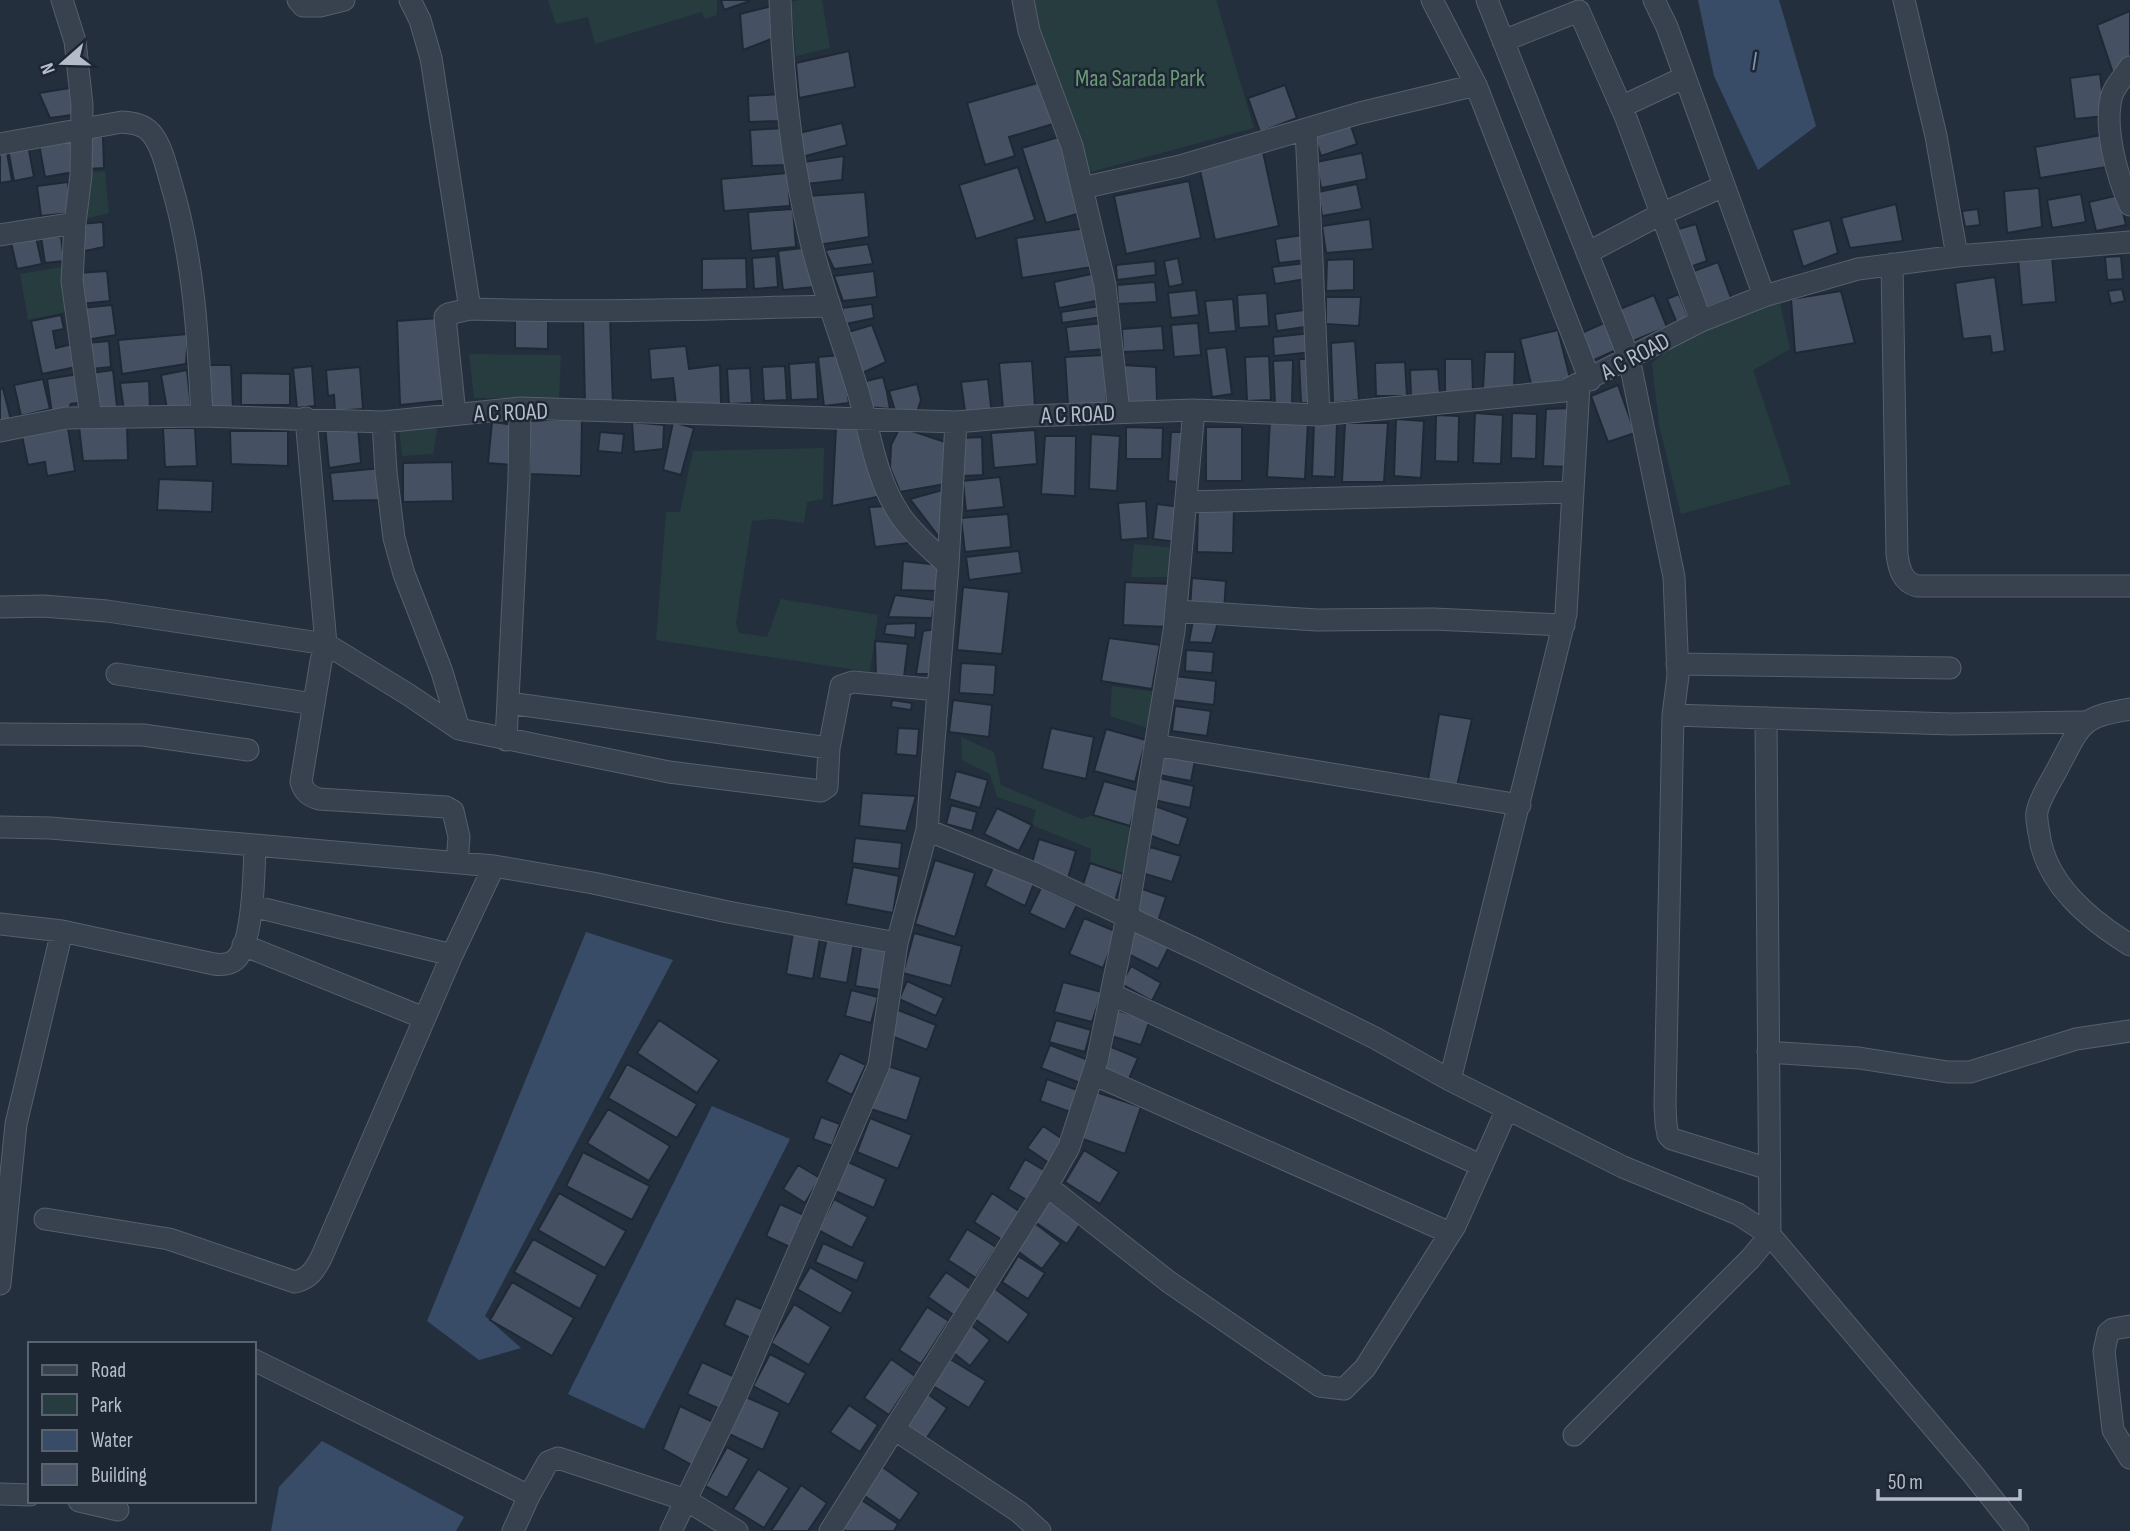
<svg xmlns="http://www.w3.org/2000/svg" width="2130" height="1531" font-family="'Sofia Sans Condensed',sans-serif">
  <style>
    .green { fill: #263c3f }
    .water { fill: #394c67 }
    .building { fill: #455162; stroke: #1f2835; stroke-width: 2 }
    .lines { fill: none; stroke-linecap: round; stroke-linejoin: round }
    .street-casing { stroke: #565f6c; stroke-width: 23 }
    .street { stroke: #38414e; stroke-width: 21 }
    .labels { text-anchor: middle; stroke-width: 5; stroke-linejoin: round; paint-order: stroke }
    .park-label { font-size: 24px; fill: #6b9a76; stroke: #1d2633 }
    .street-label { font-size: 24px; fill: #b4bcc9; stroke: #1d2633 }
    .water-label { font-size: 26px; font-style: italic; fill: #7c92b1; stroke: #1d2633 }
  </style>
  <rect width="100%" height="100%" fill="#242f3e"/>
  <path class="green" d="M548,0H717V15L705,19L702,12L595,44L588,17L556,24Z
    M799,0H822L830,48L796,56L791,2Z
    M1029,0H1216L1254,128L1087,173Z
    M105,171L109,213L81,220L86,173Z
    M66,266L70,311L28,320L20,274Z
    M1779,299L1790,349L1753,370L1791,484L1681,514L1659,425L1652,363L1699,324Z
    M469,354L561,355L559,399L474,398Z
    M438,424L433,454L402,456L399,427Z
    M824,448L823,499L807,502L804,523L774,519L752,521L736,623L739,633L767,637L781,599L878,615L870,672L656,640L666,512H680L693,451Z
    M1134,544L1175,548L1173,577H1131Z
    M1112,686L1157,692L1147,728L1110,716Z
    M961,737L994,752L1001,785L1082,819L1093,815L1130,826L1123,874L1090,863L1091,849L1032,825L1036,810L997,797L990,774L962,760Z"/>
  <path class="water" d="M1698,0H1779L1816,126L1758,170L1714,76Z
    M586,932L673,960L485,1316L521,1348L479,1360L427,1321Z
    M712,1106L790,1139L644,1429L568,1394Z
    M322,1441L464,1517L456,1531H271L279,1487Z"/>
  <path class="building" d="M721,0H750V1L724,10Z
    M772,6L774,38L743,50L740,14Z
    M2130,11V56L2114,76L2097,25Z
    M849,51L855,87L799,98L796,63Z
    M2100,74L2105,116L2075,119L2070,78Z
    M1041,82L1053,124L1009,137L1015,156L985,165L967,103Z
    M1285,85L1297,118L1260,132L1248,98Z
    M76,87L72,115L50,118L39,93Z
    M781,94L782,121L749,122L748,96Z
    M1349,120L1357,144L1321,156L1313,132Z
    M842,123L847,145L802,157L799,133Z
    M785,128L787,165L752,166L750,130Z
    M74,132V172L45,177L38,139Z
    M2107,134L2113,166L2040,178L2035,147Z
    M103,136L104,168L88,169L86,138Z
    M1062,136L1084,212L1046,223L1022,148Z
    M28,145L34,177L14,181L8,149Z
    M6,147L12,181L0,183V148Z
    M1263,152L1279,226L1215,240L1199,166Z
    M1362,153L1367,179L1321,188L1316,162Z
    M844,156L842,180L806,184L804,162Z
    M1018,167L1035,220L976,239L959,185Z
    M788,173L790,206L724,211L721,179Z
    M1189,181L1201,238L1126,254L1114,196Z
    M68,182L71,213L41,216L37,186Z
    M1357,184L1362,209L1322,216L1318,192Z
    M2039,188L2042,227L2007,233L2004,191Z
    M865,192L869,237L818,245L808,196Z
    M2081,194L2086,222L2052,228L2047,200Z
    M2119,195L2126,225L2096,231L2089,202Z
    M1896,204L1903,241L1850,248L1841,218Z
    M793,209L796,247L751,251L748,212Z
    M1978,209L1980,225L1965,227L1962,211Z
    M1370,219L1373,249L1326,253L1322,226Z
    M1830,220L1838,253L1803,267L1792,230Z
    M103,222L104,247L80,252L79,224Z
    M1696,224L1707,261L1687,268L1675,230Z
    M1087,228L1092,267L1022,278L1016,238Z
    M35,233L42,264L17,269L10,238Z
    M1303,235L1306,260L1279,263L1275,239Z
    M61,236L64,261L45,263L41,237Z
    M868,244L873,264L834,269L825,250Z
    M809,247L814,287L783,290L778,251Z
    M2052,255L2056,302L2022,305L2018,258Z
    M776,256L778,287L754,289L752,258Z
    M2121,256L2123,279L2107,280L2105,257Z
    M746,258L747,289L702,290V259Z
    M1178,258L1183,284L1169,287L1164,261Z
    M1354,259V290L1326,291L1327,260Z
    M1155,261L1156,275L1117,280L1116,265Z
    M1718,262L1731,298L1700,310L1686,274Z
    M1306,263V279L1275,284L1272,267Z
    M107,271L110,301L80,304L77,273Z
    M874,271L877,297L843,301L834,276Z
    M1096,273L1101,300L1059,308L1054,282Z
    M1995,277L2005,351L1992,353L1990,336L1963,339L1955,283Z
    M1155,282L1157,302L1118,304L1117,285Z
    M2122,289L2125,301L2111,304L2108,291Z
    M1196,290L1199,315L1171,318L1168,293Z
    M1841,291L1855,343L1795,353L1791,299Z
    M1267,293L1269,326L1239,328L1237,295Z
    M1679,294L1690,322L1678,326L1667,299Z
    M1654,295L1667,327L1633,341L1620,309Z
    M1326,297H1361L1359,326L1326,324Z
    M1233,299L1236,331L1209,333L1205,301Z
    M872,304L874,318L846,324L842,308Z
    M112,305L116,335L86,340L81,308Z
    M1100,306L1102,317L1062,323L1061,312Z
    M1311,309L1312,326L1277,331L1275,314Z
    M61,315L64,329L53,331L56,348L72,344L76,367L42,374L31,321Z
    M583,315H610L613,406L585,405Z
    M515,317H548V349L515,348Z
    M439,318L450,400L400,405L397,321Z
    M1103,323L1105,349L1069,352L1066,327Z
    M1198,323L1201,355L1174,357L1171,325Z
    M1604,323L1616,350L1592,361L1579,334Z
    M872,325L886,362L858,375L845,333Z
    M1162,326L1164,350L1123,352L1122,329Z
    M1558,330L1570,378L1532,388L1520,339Z
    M1312,333L1313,352L1274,356L1273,337Z
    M188,334L186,364L122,374L118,340Z
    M109,341L111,367L91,369L86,343Z
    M1355,341L1359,400L1333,403L1331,343Z
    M686,346L689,369L720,365L721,404H676L673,378L651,380L649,349Z
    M1226,347L1232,394L1212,397L1206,349Z
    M1485,352H1515L1514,390L1483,389Z
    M842,355L849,403L824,406L818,357Z
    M1104,355L1107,403L1068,406L1065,357Z
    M1269,356L1271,400L1247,401L1245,357Z
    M1299,359H1313L1315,403H1301Z
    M1445,359H1472L1473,393H1445Z
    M1293,360L1292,404H1275L1273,361Z
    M1032,361L1035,406L1003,409L999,363Z
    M816,362L818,399L791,400L789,364Z
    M1405,362L1407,396H1376L1375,363Z
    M207,365H231L233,408L209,409Z
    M1123,365L1156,367L1157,402L1125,403Z
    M312,366L315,406L297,408L293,368Z
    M785,366L787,400L764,401L762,367Z
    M360,367L363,409L335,411L334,395L328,396L326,370Z
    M750,368L752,403L729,404L727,369Z
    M1438,369L1440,395L1411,396L1410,370Z
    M113,370L117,407L96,409L91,373Z
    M187,370L191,408L167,409L161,375Z
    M241,373L290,374V405H241Z
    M79,374L84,402L71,404L67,412L52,414L47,379Z
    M883,377L887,392L890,409L869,407L858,383Z
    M43,379L50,409L21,416L14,385Z
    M988,379L992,416L966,419L961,382Z
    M149,381L150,409L124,411L120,383Z
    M917,384L921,400L916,415L896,414L889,391Z
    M1618,385L1635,433L1608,442L1591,396Z
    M3,388L11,420L0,423V389Z
    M1572,408L1569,467L1543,466L1546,409Z
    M1475,413L1503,415L1501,464L1473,463Z
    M1512,413L1537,414L1536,459L1511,458Z
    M1436,415L1459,416L1458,462L1435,461Z
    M582,418L581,476L530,474V421Z
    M1270,419L1308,421L1305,479L1267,477Z
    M1396,419L1424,421L1421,478L1394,476Z
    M492,422L515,425L514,465L488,463Z
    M632,422L664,425L663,449L634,452Z
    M673,422L694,428L681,475L663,470Z
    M1314,423L1337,424L1335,477L1312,476Z
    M1345,423H1388L1384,482H1342Z
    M127,425L128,460L83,461L79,427Z
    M325,426L358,428L361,463L329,468Z
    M900,427L945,442V484L900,492L890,468L891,445Z
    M1126,427L1163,428L1162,459H1126Z
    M1206,427H1242V481H1206Z
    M68,428L75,471L47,476L45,462L28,465L22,436Z
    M163,428H195L197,466L165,467Z
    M836,428H859L882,496L832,506Z
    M1035,430L1037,464L994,468L991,433Z
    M230,431H288V466L231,464Z
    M600,432L624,434L622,453L598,451Z
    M1171,432H1187L1186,483L1168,481Z
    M1091,434L1120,436L1117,491L1089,489Z
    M1045,436H1076L1075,496L1041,494Z
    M982,437L983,475L963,476L962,438Z
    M452,462L453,501L403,502V463Z
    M381,468L384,500L333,501L330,473Z
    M1000,477L1004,507L966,511L963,481Z
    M159,479L213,481L212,512L157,510Z
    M946,489L945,545L910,499Z
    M1146,501L1148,538L1121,540L1118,503Z
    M1157,504L1181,507L1177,542L1153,539Z
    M888,506L916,542L875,547L869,507Z
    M1198,506L1234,508L1233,553L1197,552Z
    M1008,514L1011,547L965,552L961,518Z
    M1019,551L1022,573L969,580L966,557Z
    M903,561L940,565L936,591L901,590Z
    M1192,578L1226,581L1224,611L1190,608Z
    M1125,582L1170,584L1168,627L1123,625Z
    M963,587L1009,592L1002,654L957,650Z
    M895,595L935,600L932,618L888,617Z
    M1193,620L1218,623L1212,643L1189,642Z
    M916,623L915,638L884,634L886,624Z
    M936,629L929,674H916L923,631Z
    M1109,638L1160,645L1152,689L1101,681Z
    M875,641L908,644L904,677L876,678Z
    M1186,650L1214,652L1212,673L1185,671Z
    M961,663L996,665L994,695L959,693Z
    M1175,676L1216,681L1214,705L1173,700Z
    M892,700L912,703L911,710L891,707Z
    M953,700L992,705L989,737L949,732Z
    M1175,706L1211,711L1207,736L1172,731Z
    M1439,714L1472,719L1456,791L1427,786Z
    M898,728L919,729L917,756L896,754Z
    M1051,728L1094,737L1086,779L1042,769Z
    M1106,729L1146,740L1135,782L1094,771Z
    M1164,749L1196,756L1191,781L1159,775Z
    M956,771L988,780L980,808L949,799Z
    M1159,778L1194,786L1190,808L1154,800Z
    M1104,781L1140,791L1130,826L1093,815Z
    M862,793L916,796L906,831L859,826Z
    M951,805L977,812L972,831L946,824Z
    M1155,806L1188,818L1179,846L1146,834Z
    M997,808L1032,825L1019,851L984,834Z
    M855,838L902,843L899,869L852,863Z
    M1039,839L1076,851L1068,878L1031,866Z
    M1150,847L1181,856L1172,882L1142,873Z
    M935,860L975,873L955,937L915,924Z
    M1090,863L1123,874L1115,901L1081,891Z
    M994,865L1035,881L1025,906L985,886Z
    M853,867L899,876L893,913L846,904Z
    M1041,888L1077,905L1065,930L1029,913Z
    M1139,888L1166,897L1157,924L1130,914Z
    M1084,918L1117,932L1103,968L1069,954Z
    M1134,930L1169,947L1158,969L1124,952Z
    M793,933L820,938L813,979L786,974Z
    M914,933L962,946L951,986L903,973Z
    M827,937L854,943L847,983L819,978Z
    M862,942L887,947L880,990L855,986Z
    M1131,966L1161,983L1152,1001L1121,984Z
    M907,981L944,998L936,1016L899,999Z
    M1063,982L1102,992L1092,1022L1054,1012Z
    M851,990L878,997L871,1023L845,1016Z
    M898,1010L936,1025L927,1050L889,1035Z
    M1117,1010L1150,1020L1141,1045L1108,1035Z
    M659,1020L719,1060L697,1093L637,1053Z
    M1056,1020L1091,1030L1085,1052L1049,1042Z
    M1050,1045L1088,1060L1080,1083L1041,1068Z
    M1109,1046L1138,1058L1128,1081L1100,1070Z
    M840,1053L866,1065L852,1095L826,1082Z
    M627,1064L697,1104L677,1138L608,1098Z
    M885,1065L921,1077L907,1121L871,1109Z
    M1047,1079L1080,1091L1073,1113L1040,1101Z
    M1096,1092L1141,1107L1125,1154L1080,1138Z
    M608,1109L670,1146L649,1181L587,1143Z
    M821,1117L840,1124L832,1146L813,1139Z
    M870,1118L912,1135L898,1169L857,1152Z
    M1043,1126L1064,1140L1049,1163L1027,1148Z
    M1084,1150L1119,1172L1100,1204L1065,1182Z
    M583,1152L650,1186L632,1220L566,1186Z
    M1025,1159L1047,1172L1030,1202L1008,1189Z
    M846,1161L886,1179L874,1208L833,1190Z
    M798,1165L820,1178L805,1203L783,1189Z
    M559,1193L626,1231L605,1268L538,1230Z
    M992,1193L1022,1213L1004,1241L974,1222Z
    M1051,1198L1083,1220L1067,1244L1035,1222Z
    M834,1199L868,1217L852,1248L818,1230Z
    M780,1204L806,1216L792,1248L766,1236Z
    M1036,1224L1061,1243L1042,1269L1016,1250Z
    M967,1229L996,1247L976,1278L948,1260Z
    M533,1239L598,1275L580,1309L514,1272Z
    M823,1243L865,1262L857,1281L815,1262Z
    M1018,1256L1045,1273L1028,1299L1002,1282Z
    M810,1267L853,1292L841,1314L797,1289Z
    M946,1272L972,1290L955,1316L928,1297Z
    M512,1282L574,1318L552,1356L490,1320Z
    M994,1288L1029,1314L1008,1343L972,1317Z
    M736,1298L766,1311L753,1339L724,1325Z
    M794,1304L831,1327L809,1365L771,1343Z
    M927,1307L949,1321L921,1364L899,1350Z
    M971,1325L990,1340L970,1366L951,1351Z
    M770,1354L806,1373L789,1405L753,1386Z
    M891,1359L915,1376L889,1415L864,1398Z
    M950,1359L986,1381L969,1408L933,1386Z
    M702,1362L737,1378L722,1410L687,1394Z
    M925,1392L947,1408L924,1442L901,1426Z
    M746,1397L780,1412L763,1450L729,1434Z
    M849,1405L878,1425L860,1452L830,1432Z
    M680,1406L717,1424L699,1469L663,1449Z
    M727,1447L749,1459L727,1498L705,1486Z
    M881,1466L919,1493L900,1521L862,1494Z
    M758,1469L789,1488L764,1528L733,1509Z
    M801,1485L827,1503L808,1531H771Z
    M860,1499L898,1524L894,1531H846L842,1528Z"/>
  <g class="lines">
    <g class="street-casing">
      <path id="street" d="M62,0L75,41L82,105L81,175L75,223L72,281L91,418
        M298,0L303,6H320L344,0
        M410,0L420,20L431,58L470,309C590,313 709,309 828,306
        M1023,0L1029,31L1072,146L1105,285L1119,413
        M1432,0L1476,85L1590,380
        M1487,0L1629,358L1674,577L1678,676L1673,715L1665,1105L1666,1124L1668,1135L1672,1139L1769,1169
        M1654,0L1667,27L1764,296
        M1904,0L1936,136L1957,256
        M1503,41L1579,11L1626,118L1701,321
        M2130,67C2124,76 2115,86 2112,95C2103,126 2117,177 2130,205
        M1621,107L1685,77
        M1306,129L1360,113L1476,85
        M0,144L122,122C133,123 143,124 151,133C162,146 166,166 171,183C194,259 198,338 202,416
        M1082,188L1180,166L1306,129L1319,415
        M0,235L75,223
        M1587,253L1661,214L1724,186
        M1892,264L1897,555C1899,568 1902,582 1917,586H2130
        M455,414L445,317L448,314L470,309
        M306,418L326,644L321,661L301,782C304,792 309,796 319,799L446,807L453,811L459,837L457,863
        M383,422L386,472L394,538L404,574L442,672L459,729
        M0,431L66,418L202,416L383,422L520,408L956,422L1028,416L1194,410L1319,415L1564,391L1701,321L1764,296L1858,269L1957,256L2130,242
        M1186,502L1573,492
        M948,565L956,422
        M0,607L43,606L107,611L326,644L409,695L459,729L669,772L821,791L827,787L829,748
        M1177,611L1317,620L1433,619L1564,625
        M1677,664L1950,668
        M117,674L314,704
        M509,703L829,748L841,686L853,682L938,690
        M2130,709C2082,717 2082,722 2060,764C2053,779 2040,796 2037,812C2036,819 2038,827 2039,833C2045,884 2090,920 2130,945
        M1673,715L1952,724L2084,722
        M1766,718L1770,1235L1972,1473L2018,1531
        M0,734L143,735L248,750
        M506,740L519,478L520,408
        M1155,745L1520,805
        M0,827L50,828L255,845C254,870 254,944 235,960C229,965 221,965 214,964L62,931L0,924
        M927,830L1036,874L1200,951L1375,1038L1450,1080L1623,1167L1738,1214L1770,1235L1750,1259L1574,1435
        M255,845L494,866
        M252,906L452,955
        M243,945L424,1018
        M1111,994L1482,1166
        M1768,1052L1859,1058L1948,1072H1970L2076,1039L2130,1031
        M1093,1074L1450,1233
        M1450,1080L1566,614L1579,385
        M1047,1186L1169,1282L1320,1386L1344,1389L1365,1368L1455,1226L1507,1109
        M45,1219L169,1239L295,1282C310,1278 315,1270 322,1256L452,955L494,866L593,883L728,912L897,943
        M0,1284L16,1124L62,931
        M2130,1326L2113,1329L2108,1333L2104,1351L2113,1430L2130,1458
        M254,1360L529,1496L513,1531
        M894,1429L1019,1512L1040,1531
        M0,1494L30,1495
        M529,1496L548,1462L558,1458L686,1500L737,1531
        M79,1501L118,1510
        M671,1531L737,1394L879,1065L897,943L927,830L948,565C931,549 913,534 900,515C874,476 870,429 856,385C841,337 823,291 811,242C791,163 783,82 780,0
        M830,1531L1047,1186L1069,1147L1097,1061L1127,917L1174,631L1194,410"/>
    </g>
    <use href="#street" class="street"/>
  </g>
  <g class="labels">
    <g class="park-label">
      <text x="1140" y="86">Maa Sarada Park</text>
    </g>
    <g class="street-label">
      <text transform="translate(1635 356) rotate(-28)" y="8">A C ROAD</text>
      <text transform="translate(511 412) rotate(-2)" y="8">A C ROAD</text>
      <text transform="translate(1078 414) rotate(-2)" y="8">A C ROAD</text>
    </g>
    <g class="water-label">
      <text x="1754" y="70">l</text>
    </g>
  </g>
  <rect x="28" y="1342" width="228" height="161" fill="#1d2633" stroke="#59626f" stroke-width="2"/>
  <rect x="42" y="1365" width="35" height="10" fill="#38414e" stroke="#59626f" stroke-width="2"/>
  <text x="91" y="1377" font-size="21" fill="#b4bcc9">Road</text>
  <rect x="42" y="1394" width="35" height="21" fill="#263c3f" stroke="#59626f" stroke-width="2"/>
  <text x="91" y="1412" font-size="21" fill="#b4bcc9">Park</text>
  <rect x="42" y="1430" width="35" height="21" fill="#394c67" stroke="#59626f" stroke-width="2"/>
  <text x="91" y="1447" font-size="21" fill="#b4bcc9">Water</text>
  <rect x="42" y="1464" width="35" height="21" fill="#455162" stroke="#59626f" stroke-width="2"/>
  <text x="91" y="1482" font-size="21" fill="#b4bcc9">Building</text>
  <g transform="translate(63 63) rotate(250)" stroke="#1d2633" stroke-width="5" paint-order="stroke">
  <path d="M0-5L12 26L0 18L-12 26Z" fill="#b4bcc9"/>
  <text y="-10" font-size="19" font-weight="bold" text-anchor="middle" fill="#b4bcc9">N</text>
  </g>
  <path d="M1878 1489v10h142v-10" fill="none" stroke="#b4bcc9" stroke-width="3.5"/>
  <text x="1888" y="1489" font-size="21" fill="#b4bcc9" stroke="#1d2633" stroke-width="5" paint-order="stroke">50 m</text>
</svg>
